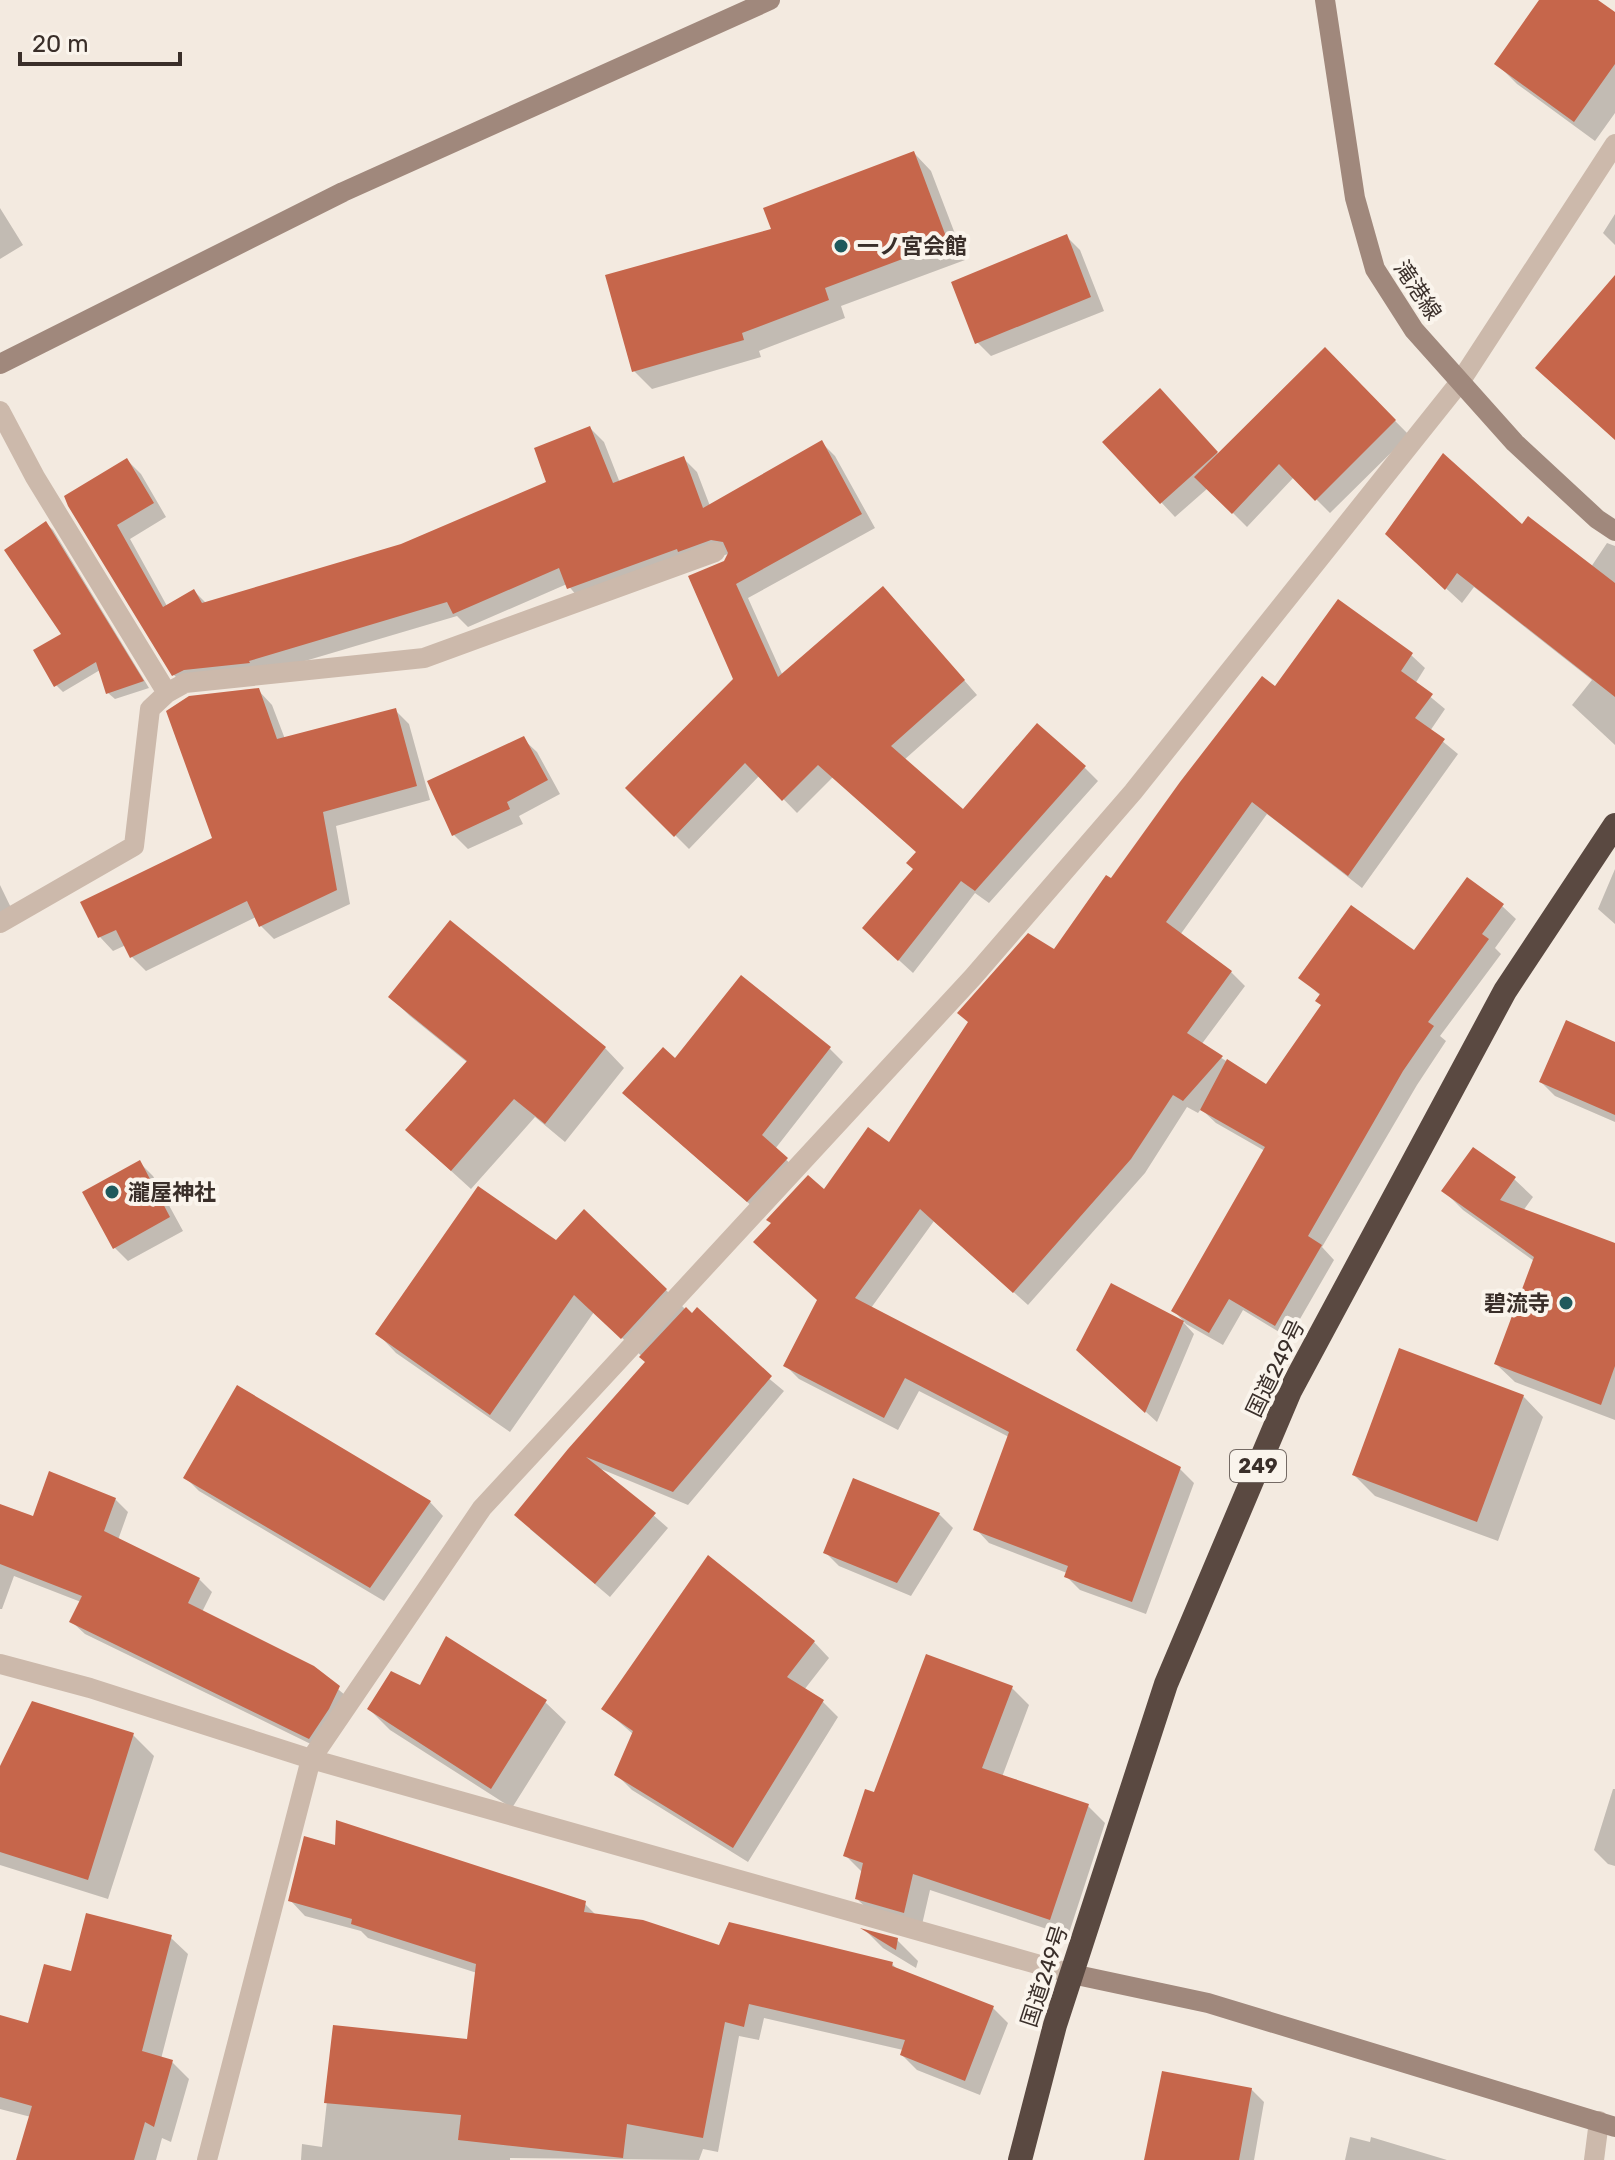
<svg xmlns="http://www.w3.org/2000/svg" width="1615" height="2160" font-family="Rubik,'Noto Sans JP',sans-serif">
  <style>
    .shadow { fill: #0003 }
    .building { fill: #c6664b }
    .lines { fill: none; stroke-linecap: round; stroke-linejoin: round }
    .street { stroke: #ccb9ab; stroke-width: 20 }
    .secondary { stroke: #a0887c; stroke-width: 20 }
    .highway { stroke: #5a4941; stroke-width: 24 }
    .poi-dot { fill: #1f595c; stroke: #faf4ec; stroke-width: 3 }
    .labels { text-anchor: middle; stroke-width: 8; stroke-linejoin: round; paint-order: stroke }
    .shield { fill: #faf4ec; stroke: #746a64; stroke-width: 2 }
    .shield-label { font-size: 20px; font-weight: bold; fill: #3a2f2a }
    .poi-label { font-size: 22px; font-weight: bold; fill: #3a2f2a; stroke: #faf4ec; text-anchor: start }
    .street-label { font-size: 22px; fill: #3a2f2a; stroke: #faf4ec }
  </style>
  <rect width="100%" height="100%" fill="#f3eae0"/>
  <path class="shadow" d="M1542,0H1594L1615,15V113L1595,141L1517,84L1497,64Z
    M914,153L931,171L965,260L841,306L845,318L759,351L761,357L652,389L634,371L773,230Z
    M0,208L23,245L0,259Z
    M1615,214V245L1603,233Z
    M1066,236L1080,250L1104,311L991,356L977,342Z
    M1325,350L1409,435L1330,513L1294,477L1247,527L1208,488L1175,517L1105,442L1173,405L1219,455Z
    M590,428L604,442L620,483L684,459L697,472L710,506L822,443L835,456L875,528L748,598L783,676L896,602L977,695L904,760L963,812L1084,767L1098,781L989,903L975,893L913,973L878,941L915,869L918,853L833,777L797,813L760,775L689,849L628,788L735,679L728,554L582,602L567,584L468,627L457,616L261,674L187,688L173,674L70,505L127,460L141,474L166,517L130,539L167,606L194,591L207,604L402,546L549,483Z
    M46,523L53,530L149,688L115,699L108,693L100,670L63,692L56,685L64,635Z
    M1522,527L1591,567L1607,543L1615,546V745L1572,705L1592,680L1474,587L1462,603L1403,549Z
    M1411,655L1425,668L1415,684L1445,709L1430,731L1458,754L1362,888L1267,814L1180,935L1231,972L1245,986L1201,1045L1267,1087L1323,1006L1321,996L1301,978L1415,953L1502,906L1516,919L1495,948L1501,954L1440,1036L1446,1041L1417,1085L1322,1247L1334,1260L1289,1338L1243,1310L1223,1345L1186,1324L1173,1310L1265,1151L1216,1123L1201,1109L1198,1113L1187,1107L1145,1173L1028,1305L934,1221L871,1308L1180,1469L1194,1483L1146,1614L1080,1590L1066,1576L1067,1573L989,1543L976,1529L1009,1437L919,1391L898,1430L799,1379L785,1365L819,1300L824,1192L890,1145L1276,689Z
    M258,690L272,705L285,739L395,710L409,724L430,800L336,826L350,904L274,939L260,925L256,917L146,971L132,957L126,945L113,951L100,937L215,839Z
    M523,739L537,752L560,794L519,816L523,824L468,849L454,835Z
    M1615,869V924L1598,909Z
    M0,885L15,916L0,923Z
    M450,923L605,1048L624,1068L565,1142L535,1117L471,1189L427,1149L468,1063L410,1016L390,997Z
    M1615,1044V1122L1555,1096L1541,1082Z
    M830,1049L843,1062L775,1149L800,1173L762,1215L639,1107L676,1061Z
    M139,1162L153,1176L183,1231L128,1261L114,1247Z
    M1514,1179L1533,1197L1523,1211L1615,1245V1420L1515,1382L1496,1364L1534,1261L1463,1210L1444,1191Z
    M556,1243L666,1290L686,1310L784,1391L688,1505L601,1469L668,1528L610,1597L530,1529L648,1362L594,1312L510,1432L396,1353L378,1334Z
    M1112,1286L1184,1323L1194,1334L1157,1422L1090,1361Z
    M1523,1396L1543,1417L1498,1541L1375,1496L1354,1475Z
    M185,1477L430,1502L443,1516L384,1601L199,1491Z
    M115,1499L128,1512L118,1540L199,1579L212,1592L202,1612L313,1668L352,1701L323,1750L85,1634L72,1622L81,1602L14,1576L2,1609H0V1507L34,1518Z
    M939,1514L953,1528L911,1596L839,1566L825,1552Z
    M709,1558L814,1642L829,1658L804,1690L823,1702L838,1717L748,1862L632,1790L616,1774L633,1734L604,1709Z
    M1012,1688L1029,1705L1002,1777L1088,1806L1105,1823L1068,1936L930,1890L921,1929L875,1916L857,1899L863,1873L846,1856Z
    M545,1702L566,1722L512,1808L390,1730L369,1709Z
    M33,1703L133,1735L154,1756L108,1899L0,1865V1771Z
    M1613,1789H1615V1866L1608,1864L1594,1850Z
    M290,1900L584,1903L597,1916L720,1947L892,1964L900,1972L993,2008L1008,2023L980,2095L917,2070L902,2055L903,2050L764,2018L759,2040L739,2036L718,2152L703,2149L699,2160L510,2158V2160H301L302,2144L322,2147L335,2027L468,2041L477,1973L368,1938L361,1931L305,1916Z
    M867,1932L897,1940L918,1961L916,1968L883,1948Z
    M170,1937L188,1954L161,2059L172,2062L189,2079L171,2142L162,2138L156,2160H18L31,2117L0,2109V2017L29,2025L73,1974Z
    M1251,2089L1264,2102L1254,2160H1192Z
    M1350,2137L1370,2142L1371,2137L1447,2160H1345Z"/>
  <path class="building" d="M1539,0H1598L1615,12V64L1574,122L1494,64Z
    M914,151L948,242L825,288L829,300L742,333L744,340L632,372L605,275L771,229L763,208Z
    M1067,234L1091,297L975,344L951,282Z
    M1615,275V440L1535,368Z
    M1325,347L1396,420L1315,501L1279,464L1232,514L1194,477Z
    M1160,388L1218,452L1160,504L1102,442Z
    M590,426L613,483L684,456L703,508L822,440L862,514L736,584L778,677L883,586L965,680L891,746L963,809L1037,723L1086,766L975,891L961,881L898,961L862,928L913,869L906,863L916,852L818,765L782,801L745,763L674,837L625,788L733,679L688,576L724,561L728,553L723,542L711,540L678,552L677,549L567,589L559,568L453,614L447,602L249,661L250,663L184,670L172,676L68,506L64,496L127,458L154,503L117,525L163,607L194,589L202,603L401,544L546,482L534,448Z
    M1443,453L1522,524L1528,516L1615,583V697L1457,573L1445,590L1385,534Z
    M46,521L144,681L106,694L96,662L54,687L33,650L61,634L4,550Z
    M1338,599L1413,653L1401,671L1433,694L1415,718L1445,739L1348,876L1252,802L1166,922L1232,971L1187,1033L1223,1056L1183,1101L1173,1095L1131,1159L1013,1293L920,1209L855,1298L1181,1467L1132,1602L1064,1577L1068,1566L973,1530L1009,1432L905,1378L884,1418L783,1366L817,1300L753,1242L771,1223L766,1220L808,1175L824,1189L868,1127L889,1142L968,1022L957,1013L1028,933L1054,949L1106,875L1111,878L1180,782L1262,676L1275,686Z
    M259,688L277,739L396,708L417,786L323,812L337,890L259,927L247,901L130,958L116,930L98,938L80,902L212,838L166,711L189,696Z
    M524,736L548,780L507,802L510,809L452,836L427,781Z
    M1467,877L1504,904L1482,934L1489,939L1428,1022L1434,1026L1403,1071L1308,1236L1322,1245L1275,1326L1229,1299L1209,1333L1171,1311L1265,1147L1200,1110L1227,1059L1266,1084L1321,1005L1315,1001L1320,994L1298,978L1351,905L1414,950Z
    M450,920L606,1047L545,1124L514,1099L451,1171L405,1130L467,1061L388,997Z
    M741,975L831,1047L762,1135L788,1158L747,1202L622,1093L663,1047L675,1058Z
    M1566,1020L1615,1042V1115L1539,1082Z
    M1473,1147L1516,1177L1500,1200L1615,1243V1366L1601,1405L1494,1364L1534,1257L1441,1191Z
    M140,1160L170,1217L113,1249L82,1192Z
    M478,1186L556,1240L584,1209L667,1289L621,1339L574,1295L490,1415L375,1334Z
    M1111,1283L1184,1321L1145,1413L1076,1350Z
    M686,1307L692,1313L697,1307L772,1376L673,1492L586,1457L656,1513L595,1584L514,1515L568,1449L645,1362L639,1357Z
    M1399,1348L1524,1395L1477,1522L1352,1475Z
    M237,1385L431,1501L370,1588L183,1478Z
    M49,1471L116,1498L104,1531L200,1578L188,1603L314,1666L340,1686L329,1709L309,1739L69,1622L82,1596L0,1564V1504L33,1516Z
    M853,1478L940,1513L897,1583L823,1553Z
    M708,1555L815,1641L787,1677L824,1700L733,1848L614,1775L633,1731L601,1709Z
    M446,1636L547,1700L491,1789L367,1709L391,1671L420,1685Z
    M926,1654L1013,1686L982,1768L1089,1804L1050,1920L913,1874L904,1913L855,1899L863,1863L843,1856L865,1789L874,1792Z
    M32,1701L134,1733L88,1880L0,1852V1766Z
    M336,1820L586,1901L584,1912L643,1920L719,1945L729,1922L893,1962L892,1966L994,2006L965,2081L900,2055L905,2040L749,2004L744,2027L725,2022L703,2138L627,2124L623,2158L458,2140L461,2115L324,2103L333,2025L467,2039L476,1964L351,1924L352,1919L288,1901L304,1836L335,1845Z
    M86,1913L172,1935L142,2051L173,2060L154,2127L145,2122L134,2160H16L32,2106L0,2097V2015L28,2023L44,1964L71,1971Z
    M860,1928L898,1938L896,1950Z
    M1162,2071L1252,2088L1239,2160H1144Z"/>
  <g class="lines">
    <path class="street" d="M0,411L35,477L167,693
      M0,923L134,846L150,709L167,693L185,683L424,658L715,552
      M0,1664L90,1688L311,1759L1072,1974
      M207,2160L311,1759L482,1508L973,977L1133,792L1460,382L1615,144
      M1594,2160L1599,2121"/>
    <path class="secondary" d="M1325,0L1355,198L1375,269L1414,330L1515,443L1597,519L1615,531
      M0,364L343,192L770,0
      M1072,1974L1208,2003L1615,2127"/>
    <path class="highway" d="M1020,2160L1055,2025L1166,1684L1290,1391L1505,991L1615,825"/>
  </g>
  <g class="poi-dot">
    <circle cx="841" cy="246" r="8"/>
    <circle cx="112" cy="1192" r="8"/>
    <circle cx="1566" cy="1303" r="8"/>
  </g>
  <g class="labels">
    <rect class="shield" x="1230" y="1450" width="56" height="32" rx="6"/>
    <g class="shield-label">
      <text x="1258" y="1473">249</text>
    </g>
    <g class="poi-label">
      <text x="857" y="254">一ノ宮会館</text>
      <text x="128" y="1200">瀧屋神社</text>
      <text x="1550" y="1311" text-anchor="end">碧流寺</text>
    </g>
    <g class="street-label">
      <text transform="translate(1418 290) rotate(56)" y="8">滝港線</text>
      <text transform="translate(1275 1368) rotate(-64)" y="8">国道249号</text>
      <text transform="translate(1044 1976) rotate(-72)" y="8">国道249号</text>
    </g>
  </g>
  <path d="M20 52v12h160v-12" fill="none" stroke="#3a2f2a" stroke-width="4"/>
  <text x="32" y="52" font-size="24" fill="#3a2f2a" stroke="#faf4ec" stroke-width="6" paint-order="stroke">20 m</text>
</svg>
